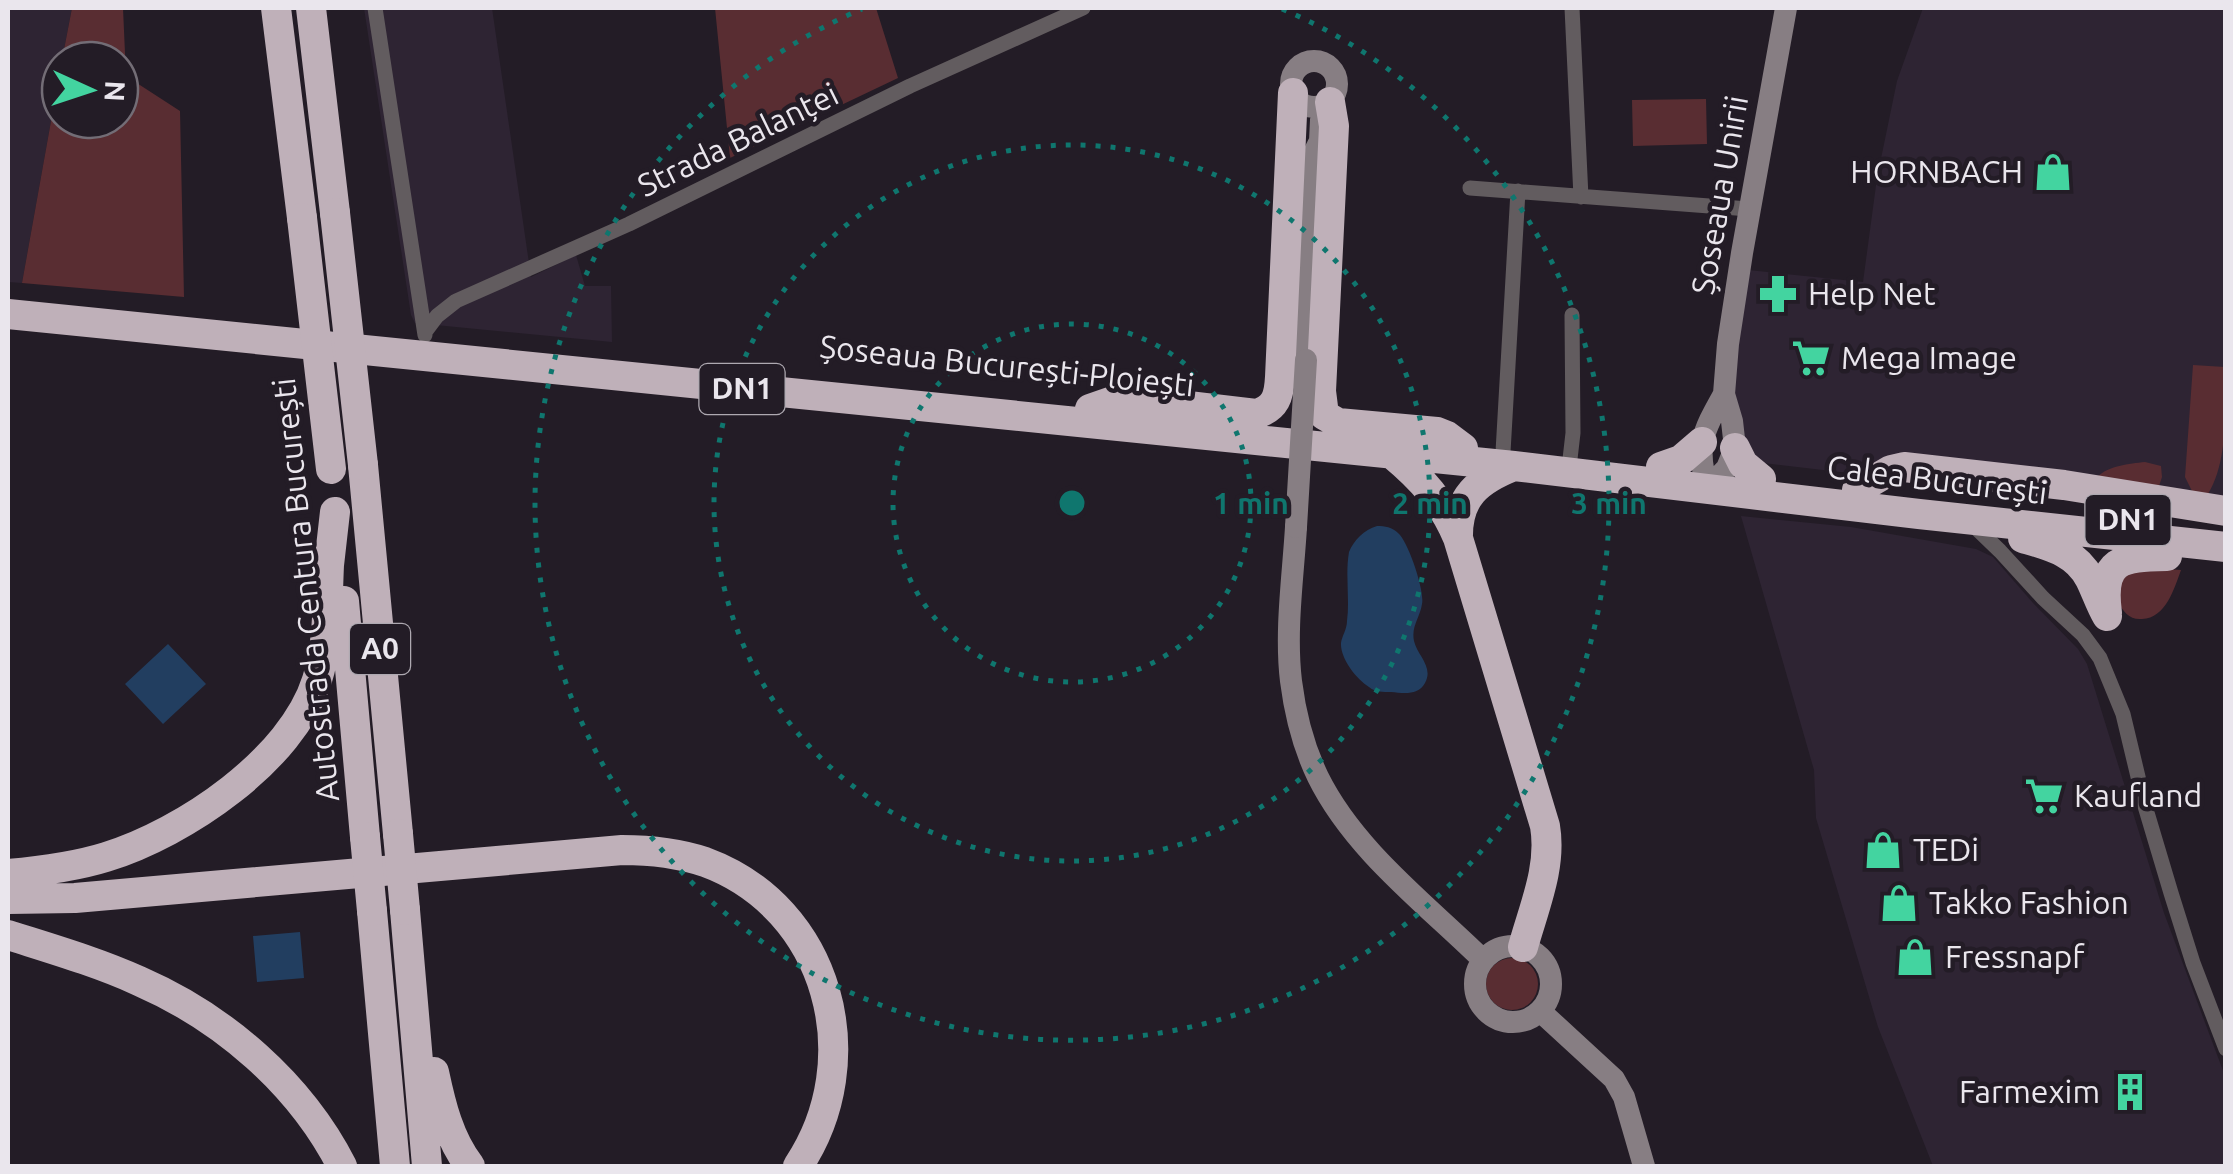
<svg xmlns="http://www.w3.org/2000/svg" width="2233" height="1174" font-family="Ubuntu,sans-serif">
  <style>
    .built { fill: #2e2433 }
    .green { fill: #592d32 }
    .water { fill: #223e60 }
    .lines { fill: none; stroke-linecap: round; stroke-linejoin: round }
    .street { stroke: #625c5f; stroke-width: 15 }
    .secondary { stroke: #877e83; stroke-width: 22 }
    .highway { stroke: #bfb0b9; stroke-width: 30 }
    .secondary-bridge { stroke: #877e83; stroke-width: 22 }
    .highway-bridge { stroke: #bfb0b9; stroke-width: 30 }
    .ring { fill: none; stroke: #0f766e; stroke-width: 5; stroke-dasharray: 5 10 }
    .labels { text-anchor: middle; stroke-width: 9; stroke-linejoin: round; paint-order: stroke }
    .shield { fill: #231c26; stroke: #aea9b1; stroke-width: 2.5 }
    .shield-label { font-size: 30px; font-weight: bold; fill: #eae6ed }
    .street-label { font-size: 32px; fill: #eae6ed; stroke: #231c26 }
    .poi-label { font-size: 32px; fill: #eae6ed; stroke: #231c26; text-anchor: start }
    .centre { fill: #0f766e; stroke: #231c26; stroke-width: 5 }
    .ring-label { font-size: 30px; text-anchor: middle; font-weight: bold; fill: #0f766e; stroke: #231c26; stroke-width: 9; stroke-linejoin: round; paint-order: stroke }
  </style>
  <rect width="100%" height="100%" fill="#231c26"/>
  <path class="built" d="M8,8H72L62,60H60V71L22,283L8,282Z
    M364,8H492L531,277L576,255L585,286H611L612,342L415,323L411,315Z
    M1923,8H2225V517L1754,462L1747,451L1733,385L1748,270L1863,282L1877,178L1897,81Z
    M1741,516L1851,527L1976,549L1993,557L2033,603L2078,649L2087,664L2164,913L2225,1076V1166H1933L1878,1027L1816,818L1814,770Z"/>
  <path class="green" d="M72,8H123L126,76L180,111L184,297L22,283L60,71V120H120V60H62Z
    M715,8H876L898,78L730,158Z
    M1706,99L1707,144L1633,146L1632,100Z
    M2193,365L2225,367C2225,405 2229,460 2208,494L2193,493L2185,477Z
    M2145,462L2161,466L2162,477L2158,489L2096,478C2109,465 2129,464 2145,462Z
    M2141,567L2181,570C2174,589 2166,618 2142,619C2129,620 2124,612 2117,601L2121,576Z
    M1486 984a26 26 0 1 1 52 0a26 26 0 1 1-52 0Z"/>
  <path class="water" d="M1377,526C1385,526 1392,527 1398,533C1408,541 1425,591 1422,604C1420,618 1411,626 1414,641C1417,655 1434,667 1425,683C1418,696 1403,693 1391,692C1383,692 1375,692 1369,687C1356,679 1340,658 1341,643C1342,636 1347,629 1347,621C1350,598 1345,575 1349,552C1354,540 1364,530 1377,526Z
    M168,644L206,684L163,724L125,684Z
    M300,932L304,978L257,982L253,936Z"/>
  <g class="lines">
    <path class="street" d="M375,8L425,335
      M1572,8L1581,197
      M1470,188L1749,209
      M425,332L437,316L456,301L629,224L910,86L1083,8
      M1503,452L1518,191
      M1570,459L1573,433L1572,315
      M1971,523L2000,551L2043,598L2083,635L2100,658L2123,714L2145,806L2171,893L2193,963L2226,1049"/>
    <path class="secondary" d="M1291 84a23 23 0 1 1 46 0a23 23 0 1 1-46 0Z
      M1306,360L1313,155L1320,141L1321,120
      M1724,394C1704,430 1694,446 1708,488L1727,468L1735,448L1732,421L1724,394L1728,344L1742,253L1786,8
      M1296,527C1293,577 1285,631 1291,681C1295,713 1304,748 1318,777C1354,850 1426,904 1483,960
      M1475 984a38 38 0 1 1 76 0a38 38 0 1 1-76 0Z
      M1540,1011L1614,1079L1624,1097L1644,1166"/>
    <path class="highway" d="M276,8L302,218
      M311,8L335,213
      M1330,102L1334,126L1321,391L1324,415L1338,423L1437,432L1447,436L1463,448
      M8,314L1514,466L1919,514L2226,547
      M1090,409L1113,401L1129,399L1256,414C1276,408 1279,396 1280,377L1293,93
      M1735,448L1743,464L1761,479
      M1392,454C1422,479 1443,502 1458,538L1545,826C1552,867 1534,907 1523,947
      M363,465L398,834
      M1661,467L1681,460L1702,442
      M1857,490L1891,470L1904,467L2064,485L2226,511
      M1458,538C1457,497 1478,480 1514,466
      M2023,538C2050,546 2076,552 2090,579C2096,591 2100,604 2107,616
      M344,601L365,837
      M2107,613C2100,559 2121,557 2167,556
      M8,874C41,871 74,867 106,857C184,833 292,760 317,680C329,642 327,604 329,565C331,547 333,530 335,512
      M8,899L75,898L622,850C651,850 678,853 705,862C830,908 869,1060 798,1166
      M405,910L427,1166
      M372,911L395,1166
      M8,935C52,949 97,962 139,981C224,1018 300,1084 342,1166
      M434,1072C441,1105 449,1139 470,1166"/>
    <path class="secondary-bridge" d="M1296,527L1306,360"/>
    <path class="highway-bridge" d="M335,213L363,465
      M302,218L331,469
      M398,834L405,910
      M365,837L372,911"/>
  </g>
  <g class="ring">
    <circle cx="1072" cy="503" r="179"/>
    <circle cx="1072" cy="503" r="358"/>
    <path d="M1282 9A537 537 0 1 1 862 9"/>
  </g>
  <defs>
    <g id="shop-bare" transform="scale(3)"><path d="M-5-2.5h2.3a2.7 3.5 0 0 1 5.4 0H5L5.5 6h-11ZM-1.5-2.5h3a1.5 2.3 0 0 0-3 0Z" fill="#43d4a0" stroke="#231c26" stroke-width="2.5" paint-order="stroke"/></g>
    <g id="pharmacy-bare" transform="scale(3)"><path d="M-2-6h4v4h4v4h-4v4h-4v-4h-4v-4h4Z" fill="#43d4a0" stroke="#231c26" stroke-width="2.5" paint-order="stroke"/></g>
    <g id="supermarket-bare" transform="scale(3)"><path d="M-6-5.5h2.5l.6 2H6L4.5 2H-2.5L-4.4-4H-6ZM-1.5 3.2a1.3 1.3 0 1 0 .1 0ZM3 3.2a1.3 1.3 0 1 0 .1 0Z" fill="#43d4a0" stroke="#231c26" stroke-width="2.5" paint-order="stroke"/></g>
    <g id="building-bare" transform="scale(3)"><path d="M-4-6H4V6H1V3H-1V6H-4ZM-2.5-4.3h1.7v1.8h-1.7ZM.8-4.3h1.7v1.8H.8ZM-2.5-1h1.7V.8h-1.7ZM.8-1h1.7V.8H.8Z" fill="#43d4a0" stroke="#231c26" stroke-width="2.5" paint-order="stroke"/></g>
  </defs>
  <g fill-rule="evenodd">
    <use href="#shop-bare" x="2053" y="172"/>
    <use href="#pharmacy-bare" x="1778" y="294"/>
    <use href="#supermarket-bare" x="1811" y="358"/>
    <use href="#supermarket-bare" x="2044" y="796"/>
    <use href="#shop-bare" x="1883" y="850"/>
    <use href="#shop-bare" x="1899" y="903"/>
    <use href="#shop-bare" x="1915" y="957"/>
    <use href="#building-bare" x="2130" y="1092"/>
  </g>
  <g class="labels">
    <g class="shield">
      <rect x="699.5" y="364" width="85" height="50" rx="8"/>
      <rect x="2085.5" y="495" width="85" height="50" rx="8"/>
      <rect x="350" y="624" width="60" height="50" rx="8"/>
    </g>
    <g class="shield-label">
      <text x="742" y="399">DN1</text>
      <text x="2128" y="530">DN1</text>
      <text x="380" y="659">A0</text>
    </g>
    <g class="street-label">
      <text transform="translate(738 140) rotate(-26)" y="11">Strada Balanței</text>
      <text transform="translate(1720 195) rotate(-80)" y="11">Șoseaua Unirii</text>
      <text transform="translate(1007 366) rotate(6)" y="11">Șoseaua București-Ploiești</text>
      <text transform="translate(1937 480) rotate(7)" y="11">Calea București</text>
      <text transform="translate(306 590) rotate(-96)" y="11">Autostrada Centura București</text>
    </g>
    <g class="poi-label">
      <text x="2023" y="183" text-anchor="end">HORNBACH</text>
      <text x="1808" y="305">Help Net</text>
      <text x="1841" y="369">Mega Image</text>
      <text x="2074" y="807">Kaufland</text>
      <text x="1913" y="861">TEDi</text>
      <text x="1929" y="914">Takko Fashion</text>
      <text x="1945" y="968">Fressnapf</text>
      <text x="2100" y="1103" text-anchor="end">Farmexim</text>
    </g>
  </g>
  <circle cx="1072" cy="503" r="15" class="centre"/>
  <g class="ring-label">
    <text x="1251" y="514">1 min</text>
    <text x="1430" y="514">2 min</text>
    <text x="1609" y="514">3 min</text>
  </g>
  <rect width="2233" height="1174" fill="none" stroke="#eae6ed" stroke-width="20"/>
  <g transform="translate(90 90) rotate(93)"><circle r="48" fill="#231c26" stroke="#736d76" stroke-width="2.5"/>
  <path d="M0-8L18 38L0 25L-18 38Z" fill="#43d4a0"/>
  <text y="-15" font-size="28" font-weight="bold" text-anchor="middle" fill="#eae6ed">N</text>
  </g>
</svg>
